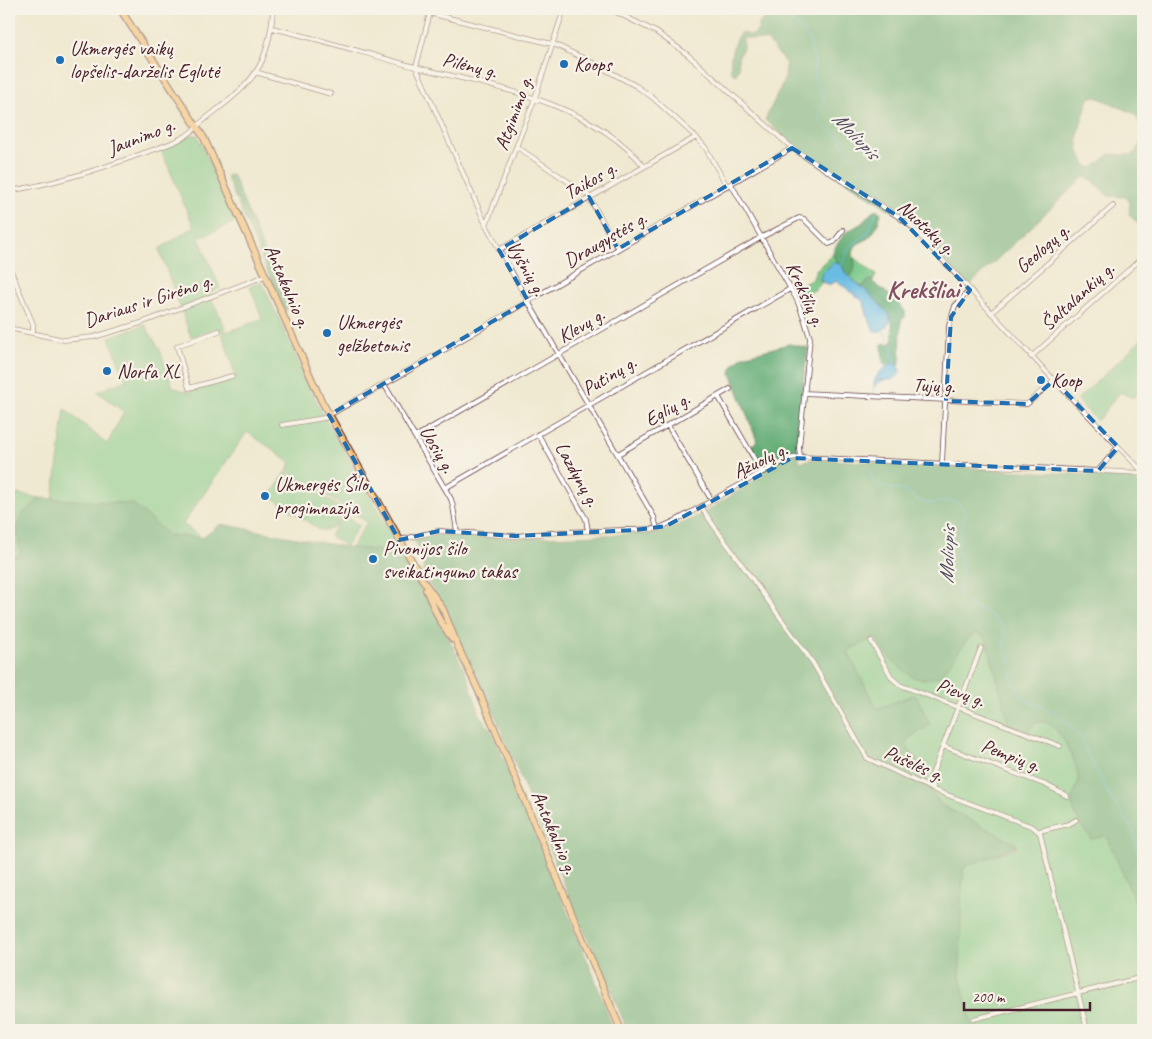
<svg xmlns="http://www.w3.org/2000/svg" width="1152" height="1039" font-family="Caveat,sans-serif">
  <style>
    .green { fill: #78c787; stroke: #617359 }
    .forest { fill: #62ac74; stroke: #566650; fill-rule: evenodd }
    .water { fill: #69bce4; stroke: #5a6e88 }
    .lines { fill: none; stroke-linecap: round; stroke-linejoin: round }
    .stream { stroke: #69bce4; stroke-width: 1 }
    .minor-casing { stroke: #633d44; stroke-width: 5.5 }
    .primary-casing { stroke: #633d44; stroke-width: 8 }
    .minor { stroke: #fff; stroke-width: 4 }
    .primary { stroke: #fcbd6f; stroke-width: 5.5 }
    .marked { fill: none; stroke: #1f6fb2; stroke-width: 4; stroke-dasharray: 10 6; stroke-linejoin: round }
    .poi-dot { fill: #1f6fb2; stroke: #f7f3e8; stroke-width: 2 }
    .labels { text-anchor: middle; stroke-width: 4.5; stroke-linejoin: round; paint-order: stroke }
    .poi-label { font-size: 20px; fill: #4a1f2b; stroke: #f7f3e8; text-anchor: start }
    .street-label { font-size: 20px; fill: #4a1f2b; stroke: #f7f3e8 }
    .water-label { font-size: 21px; font-style: italic; fill: #534e62; stroke: #f7f3e8 }
    .district-label { font-size: 25px; font-weight: bold; fill: #804f62; stroke: #f7f3e8 }
  </style>
  <rect width="100%" height="100%" fill="#f7f3e8"/>
  <filter id="ink" filterUnits="userSpaceOnUse"><feTurbulence type="fractalNoise" baseFrequency=".02" numOctaves="2"/><feDisplacementMap in="SourceGraphic" scale="10" xChannelSelector="R" yChannelSelector="G"/><feConvolveMatrix kernelMatrix="1 2 1 2 8 2 1 2 1" color-interpolation-filters="sRGB"/></filter>
  <filter id="wash" filterUnits="userSpaceOnUse"><feTurbulence type="fractalNoise" baseFrequency=".0096" numOctaves="4" result="noise"/><feDisplacementMap in="SourceGraphic" scale="20" xChannelSelector="R" yChannelSelector="G"/><feGaussianBlur stdDeviation="1.12" result="paint"/><feColorMatrix in="noise" values="0 0 0 0 0 0 0 0 0 0 0 0 0 0 0 0 0 1.4 0 .05"/><feComposite in="paint" operator="in"/></filter>
  <g filter="url(#wash)">
    <rect width="100%" height="100%" fill="#f0e9d1"/>
    <path class="green" d="M192,135H197L237,221L199,238L220,288L209,293L227,332L262,319L250,286L262,282L321,411L381,514L380,515L384,523L386,524L403,552L351,548L367,522L287,470L291,462L247,432L183,524L202,538L167,535L133,504L53,499L65,409L107,444L124,412L97,392L126,380L109,337L145,325L160,350L173,387L188,392L236,377L220,327L191,337L159,249L194,227L161,150Z
      M833,254L837,262H834L820,279L822,282L816,289L799,297L795,289L813,279L816,270Z
      M854,257L876,275L873,281L870,280L862,287L849,277C856,271 855,265 854,257Z
      M1143,338V387L1133,398L1120,392L1097,421L1077,400Z
      M286,472L351,515L349,517L339,512C339,525 331,533 318,529L270,496Z
      M9,493L41,498L22,514L21,556L9,558Z
      M343,515L359,525L346,546L330,536Z
      M975,633H978L986,638L1007,714L1008,724L1028,732C1048,698 1075,757 1078,775C1079,784 1075,794 1071,801L1108,839L1143,920V1030H973L960,976L961,897L964,866L1016,848V844L941,805L930,790L916,759L906,746L909,738L928,726L913,695L879,708L876,707L847,651L875,637L892,660L965,642Z"/>
    <path class="forest" d="M763,9H1143V230L1129,214L1130,202L1125,197L1108,196L1092,180L1084,177L969,286L905,219L805,155L765,120L785,78L786,64L768,41L743,38V48L738,58L739,67L736,75L733,74C727,65 733,41 740,33L753,35L758,30L759,24L763,19ZM1091,97H1096L1135,114C1143,130 1147,142 1132,155L1110,154L1094,167L1091,168C1067,150 1082,123 1089,99Z
      M232,174L288,309L284,310L226,176Z
      M876,209L881,213C879,221 875,233 868,238C864,242 858,242 855,247C849,257 861,266 849,277L845,273L843,268L837,262L833,254L834,249L845,233L864,222L868,216Z
      M870,280L892,297L905,311V317L901,320L900,363L898,366L894,363L887,367L883,362L882,344L893,343L892,322L889,315L862,287Z
      M789,344L808,348L801,397L797,451L800,462L814,459L1125,477L1132,479L1143,486V920L1108,839L1104,836L1091,839C1085,829 1075,817 1072,805C1070,796 1080,786 1078,775C1075,757 1048,698 1028,732L1008,724L1007,714L986,638L978,633H975L970,636L941,676C935,677 927,680 921,679C903,677 885,651 875,637L847,651L876,707L879,708L914,695L917,697L929,723L928,726L909,738L906,746L916,759L930,791L941,805L1016,844V846L964,867L961,897L960,976L973,1030H627L607,980L578,918L543,833L491,705L441,605L423,573L424,555L413,539L441,534L518,538L656,533C695,523 730,495 765,474L750,447L757,441L731,373L733,365L743,356Z
      M41,498L133,504L168,535L202,538L221,524L351,548L403,552L446,632L468,678L480,715L493,733L593,974L607,1011L612,1030H9V558L21,555C16,519 12,522 41,498Z"/>
    <path class="water" d="M834,262L842,265L845,273L872,296L889,314L890,321L887,326L881,331H874L867,314L864,302L837,281C830,285 825,286 820,279L822,273Z
      M892,363L896,364L900,370C898,381 889,380 879,381L874,387C873,376 883,369 892,363Z"/>
    <g class="lines">
      <path class="stream" d="M785,9L786,14L808,38L815,60L814,77L816,86L824,95C822,106 815,120 826,128C829,131 833,131 836,134C842,138 842,147 847,151C855,159 857,151 862,167C882,177 880,179 883,200
        M842,265L848,249L868,233L876,212
        M883,330L889,340
        M892,345L894,364
        M874,393V386
        M870,470L873,481L883,487L907,491L915,499L928,504L948,501L956,502L963,507L965,514L958,546L963,573L958,586L960,598L972,607L983,610L1003,626L1005,638L1004,647L1010,657L1013,680L1020,695L1029,702L1054,711L1081,737L1088,755L1109,795L1134,831L1143,880"/>
    </g>
  </g>
  <g filter="url(#ink)">
    <g class="lines">
      <g class="minor-casing">
        <path id="minor" d="M413,9L556,45L597,65L636,86L652,97L696,137L705,147L727,186
          M431,9L416,67L486,225L526,298L654,517L657,529
          M610,9L656,32L688,55L792,148L899,217L911,226L1054,380L1143,472
          M272,28C320,39 367,54 415,67C491,86 591,102 644,166
          M255,72L331,94
          M517,147L588,195L618,249
          M731,184L797,300L804,318L810,338L799,448L800,457
          M9,191C53,184 98,170 141,154C155,149 170,145 184,137C192,133 197,126 204,120C226,102 250,87 262,61C269,44 272,27 273,9
          M486,225L535,98L564,9
          M499,250L696,137
          M9,266L33,324V332
          M991,313L1113,206
          M9,328L64,340L94,337L141,323L265,276
          M219,331L177,346L189,388L232,376
          M1031,357L1143,257
          M384,384L451,499L453,506L457,532
          M804,393L1027,404L1054,380
          M718,396L762,472
          M329,415L406,372L792,148
          M282,425L330,417
          M668,426L712,501
          M538,434L586,519L588,531
          M415,437L760,238L799,218L804,219L829,244L834,242L843,230
          M618,454L730,389
          M942,463L949,326L955,306L970,290
          M1098,471L1118,447
          M445,488L790,289
          M701,507L714,526L813,663L867,758L934,790L1033,827L1040,833L1087,1030
          M399,540L439,531L515,536L562,532L657,529L677,520L772,467L792,458L800,457L1143,473
          M871,641L892,678L900,685L1060,746
          M943,746L1046,785L1067,796
          M933,788L930,782L931,777L981,648
          M1039,831L1069,824L1076,820
          M974,1019L1143,977"/>
      </g>
      <g class="primary-casing">
        <path id="primary" d="M120,9L204,138L321,400L422,579L443,609L458,647L480,694L621,1030
          M426,590L439,619L452,639"/>
      </g>
      <use href="#minor" class="minor"/>
      <use href="#primary" class="primary"/>
    </g>
  </g>
  <path d="M0 0H1152V1039H0ZM792,148L899,217L970,290L951,317L946,401L1027,404L1054,380L1118,447L1098,471L792,458L666,526L635,530L515,536L439,531L399,540L329,415L528,301L499,250L589,197L618,249Z" fill="#f0e9d1" fill-opacity=".55" fill-rule="evenodd"/>
  <path class="marked" d="M792,148L899,217L970,290L951,317L946,401L1027,404L1054,380L1118,447L1098,471L792,458L666,526L635,530L515,536L439,531L399,540L329,415L528,301L499,250L589,197L618,249Z"/>
  <g class="poi-dot">
    <circle cx="60" cy="60" r="5"/>
    <circle cx="564" cy="64" r="5"/>
    <circle cx="327" cy="333" r="5"/>
    <circle cx="107" cy="371" r="5"/>
    <circle cx="1041" cy="380" r="5"/>
    <circle cx="265" cy="496" r="5"/>
    <circle cx="373" cy="559" r="5"/>
  </g>
  <g class="labels">
    <g class="poi-label">
      <text x="70" y="55">Ukmergės vaikų<tspan x="70" dy="23">lopšelis-darželis Eglutė</tspan></text>
      <text x="574" y="71">Koops</text>
      <text x="337" y="329">Ukmergės<tspan x="337" dy="23">gelžbetonis</tspan></text>
      <text x="117" y="378">Norfa XL</text>
      <text x="1051" y="387">Koop</text>
      <text x="275" y="491">Ukmergės Šilo<tspan x="275" dy="23">progimnazija</tspan></text>
      <text x="383" y="555">Pivonijos šilo<tspan x="383" dy="23">sveikatingumo takas</tspan></text>
    </g>
    <g class="street-label">
      <text transform="translate(470 65) rotate(14)" y="7">Pilėnų g.</text>
      <text transform="translate(513 113) rotate(-70)" y="7">Atgimimo g.</text>
      <text transform="translate(141 136) rotate(-21)" y="7">Jaunimo g.</text>
      <text transform="translate(590 180) rotate(-30)" y="7">Taikos g.</text>
      <text transform="translate(927 227) rotate(43)" y="7">Nuotekų g.</text>
      <text transform="translate(605 239) rotate(-30)" y="7">Draugystės g.</text>
      <text transform="translate(1042 248) rotate(-41)" y="7">Geologų g.</text>
      <text transform="translate(527 268) rotate(61)" y="7">Vyšnių g.</text>
      <text transform="translate(288 286) rotate(67)" y="7">Antakalnio g.</text>
      <text transform="translate(806 294) rotate(66)" y="7">Krekšlių g.</text>
      <text transform="translate(1077 296) rotate(-42)" y="7">Šaltalankių g.</text>
      <text transform="translate(148 300) rotate(-18)" y="7">Dariaus ir Girėno g.</text>
      <text transform="translate(581 325) rotate(-30)" y="7">Klevų g.</text>
      <text transform="translate(609 375) rotate(-30)" y="7">Putinų g.</text>
      <text transform="translate(934 385) rotate(3)" y="7">Tujų g.</text>
      <text transform="translate(667 409) rotate(-30)" y="7">Eglių g.</text>
      <text transform="translate(438 449) rotate(60)" y="7">Uosių g.</text>
      <text transform="translate(760 460) rotate(-25)" y="7">Ąžuolų g.</text>
      <text transform="translate(578 474) rotate(61)" y="7">Lazdynų g.</text>
      <text transform="translate(961 692) rotate(21)" y="7">Pievų g.</text>
      <text transform="translate(1011 755) rotate(21)" y="7">Pempių g.</text>
      <text transform="translate(914 763) rotate(24)" y="7">Pušelės g.</text>
      <text transform="translate(555 832) rotate(67)" y="7">Antakalnio g.</text>
    </g>
    <g class="water-label">
      <text transform="translate(856 135) rotate(46)" y="7">Moliupis</text>
      <text transform="translate(947 555) rotate(-88)" y="7">Moliupis</text>
    </g>
    <g class="district-label">
      <text x="923" y="298">Krekšliai</text>
    </g>
  </g>
  <rect width="1152" height="1039" fill="none" stroke="#f7f3e8" stroke-width="30"/>
  <path d="M964 1002v8h126v-8" fill="none" stroke="#4a1f2b" stroke-width="2.5"/>
  <text x="972" y="1002" font-size="15" fill="#4a1f2b" stroke="#f7f3e8" stroke-width="4" paint-order="stroke">200 m</text>
</svg>
